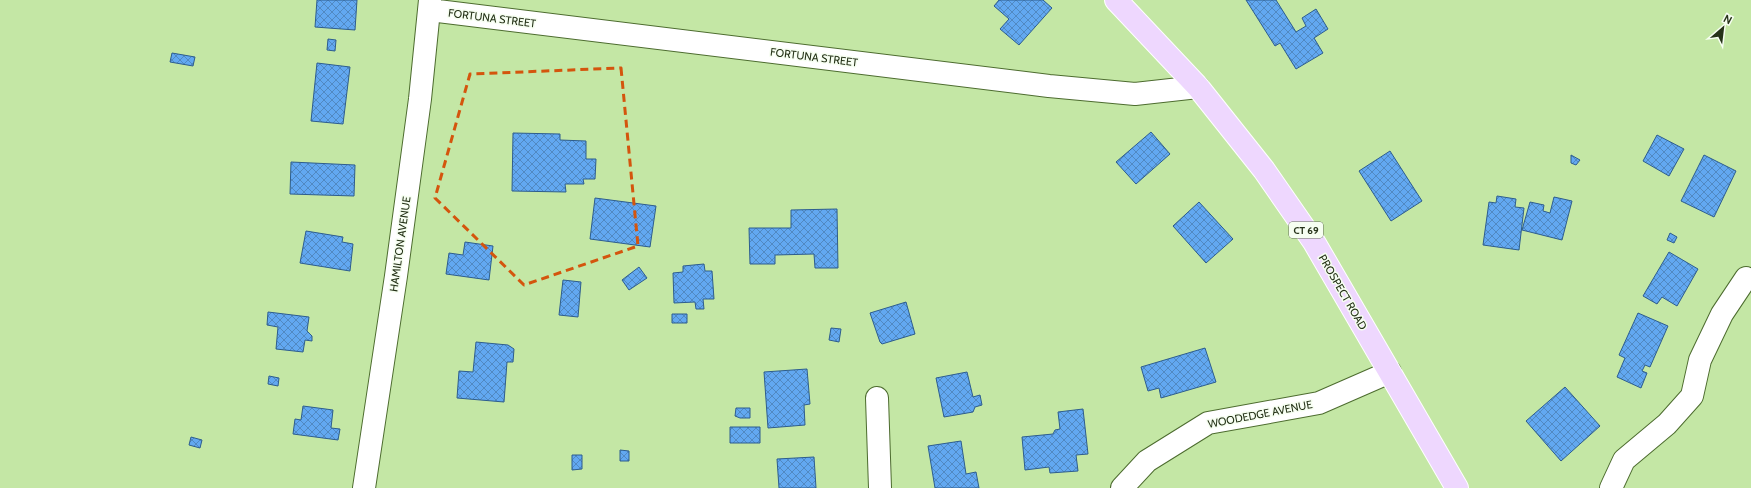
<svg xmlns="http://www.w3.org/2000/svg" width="1751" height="488" font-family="Cabin,sans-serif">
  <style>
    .building { fill: url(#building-cross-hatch); stroke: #2d5d8e }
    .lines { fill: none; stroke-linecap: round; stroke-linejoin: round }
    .minor-casing { stroke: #4d6c2f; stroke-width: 24 }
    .primary-casing { stroke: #fff; stroke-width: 24 }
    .minor { stroke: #fff; stroke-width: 22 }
    .primary { stroke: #eed7fe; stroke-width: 22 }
    .marked { fill: none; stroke: #d4550d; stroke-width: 3; stroke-dasharray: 8 5; stroke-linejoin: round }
    .labels { text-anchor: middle; stroke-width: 3; stroke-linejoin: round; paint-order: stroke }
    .shield { fill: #f6fef1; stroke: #646f59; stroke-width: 1 }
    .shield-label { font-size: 10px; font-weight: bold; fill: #253218 }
    .street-label { font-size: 11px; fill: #253218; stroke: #f6fef1 }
  </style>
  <defs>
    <pattern id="building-cross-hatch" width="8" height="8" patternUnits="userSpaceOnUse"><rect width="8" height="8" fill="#62a8f1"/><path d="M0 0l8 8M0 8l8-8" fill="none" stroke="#5189c2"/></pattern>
  </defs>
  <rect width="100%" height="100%" fill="#c4e7a5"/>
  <path class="building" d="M317,0H357L355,30L315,27Z
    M999,0H1043L1052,8L1019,45L1000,29L1009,19L994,6Z
    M1246,0H1276L1296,32L1306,26L1302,18L1316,9L1328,29L1314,38L1323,53L1296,69L1280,43L1275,46Z
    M328,39L336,40L335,51L327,50Z
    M172,53L195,57L193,66L170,62Z
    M317,63L350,67L343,124L311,121Z
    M1151,132L1170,154L1136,184L1116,162Z
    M513,133L560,134V140L586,141V159H596L595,179H583L584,184H565L566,192L512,191Z
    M1657,135L1684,149L1669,176L1643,161Z
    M1390,151L1422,201L1391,221L1359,171Z
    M1571,155L1580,160L1576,165L1571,163Z
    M1704,155L1736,171L1714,217L1681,201Z
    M291,162L355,165L354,196L290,194Z
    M1497,196L1516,199L1515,207L1524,208L1519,250L1483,245L1489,202L1496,203Z
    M1554,197L1572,201L1562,240L1522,230L1530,202L1544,205L1543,211L1550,213Z
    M595,198L656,206L650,247L590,239Z
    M1199,202L1233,239L1206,263L1173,226Z
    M837,209L838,268H815L814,254L775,255V264H750L749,228H791V210Z
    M306,231L343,237L342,242L353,244L350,271L300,263Z
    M1670,233L1677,237L1674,243L1667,240Z
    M465,242L493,246L489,280L446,274L449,253L463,255Z
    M1669,252L1698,269L1677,306L1662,297L1657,304L1643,296Z
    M704,264L705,271H712L714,299H703L704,309H696L695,302L674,303L673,273L683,272V266Z
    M639,267L647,278L629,290L622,280Z
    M563,280L581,282L578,317L559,315Z
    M906,302L915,334L882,344L880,342L870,313Z
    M268,312L309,317L307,331L312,336V341L305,340L303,352L276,349L278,327L267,325Z
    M1638,313L1668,326L1650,367L1645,365L1642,371L1647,373L1641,388L1617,377L1625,358L1619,355Z
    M672,314H687V323H672Z
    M831,328L841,329L839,342L829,340Z
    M476,342L508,345L514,349L513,362H507L504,402L457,398L459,371L473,372Z
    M1205,348L1216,382L1161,398L1159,388L1148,391L1141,367Z
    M807,369L810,404L804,405L805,425L768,428L764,372Z
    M967,372L973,397L980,395L982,405L975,407L973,412L944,417L936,378Z
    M269,376L279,378L278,386L268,384Z
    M1565,387L1600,426L1561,461L1526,421Z
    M303,406L333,410L331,428L340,429L338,440L293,434L295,419L301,420Z
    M736,408H750V418H740L735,416Z
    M1083,409L1088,454L1076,455L1078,471L1050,473L1049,467L1025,470L1022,437L1053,434L1055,430L1060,429L1058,412Z
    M730,427H760V443H730Z
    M191,437L202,440L200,448L189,445Z
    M961,441L966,474L976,472L979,488H935L928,446Z
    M620,450L629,451V461H620Z
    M572,455H582V469L572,470Z
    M814,457L816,488H779L777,459Z"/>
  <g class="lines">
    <g class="minor-casing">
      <path id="minor" d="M430,10L1049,86L1135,94L1198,87
        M877,398L880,488
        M364,488L396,276L420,99L430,0
        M1122,488L1147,461L1208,423L1319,403L1390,372
        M1611,488L1624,460L1667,424L1692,396L1700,360L1722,314L1746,278"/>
    </g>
    <g class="primary-casing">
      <path id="primary" d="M1116,0L1198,87L1264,170L1314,242L1457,488"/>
    </g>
    <use href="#minor" class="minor"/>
    <use href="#primary" class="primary"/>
  </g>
  <path class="marked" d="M621,68L638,246L524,285L435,198L470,74Z"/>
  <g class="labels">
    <rect class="shield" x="1289" y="222" width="34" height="16" rx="3"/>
    <g class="shield-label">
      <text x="1306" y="234">CT 69</text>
    </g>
    <g class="street-label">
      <text transform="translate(492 18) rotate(7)" y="4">FORTUNA STREET</text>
      <text transform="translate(814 57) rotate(7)" y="4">FORTUNA STREET</text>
      <text transform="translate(400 244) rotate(-82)" y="4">HAMILTON AVENUE</text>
      <text transform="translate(1343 292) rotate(60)" y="4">PROSPECT ROAD</text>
      <text transform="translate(1260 414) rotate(-11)" y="4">WOODEDGE AVENUE</text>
    </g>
  </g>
  <g transform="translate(1723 28) rotate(28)" stroke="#f6fef1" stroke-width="3" paint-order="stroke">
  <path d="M0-3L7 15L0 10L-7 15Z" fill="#253218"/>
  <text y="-6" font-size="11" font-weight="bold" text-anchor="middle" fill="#253218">N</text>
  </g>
</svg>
